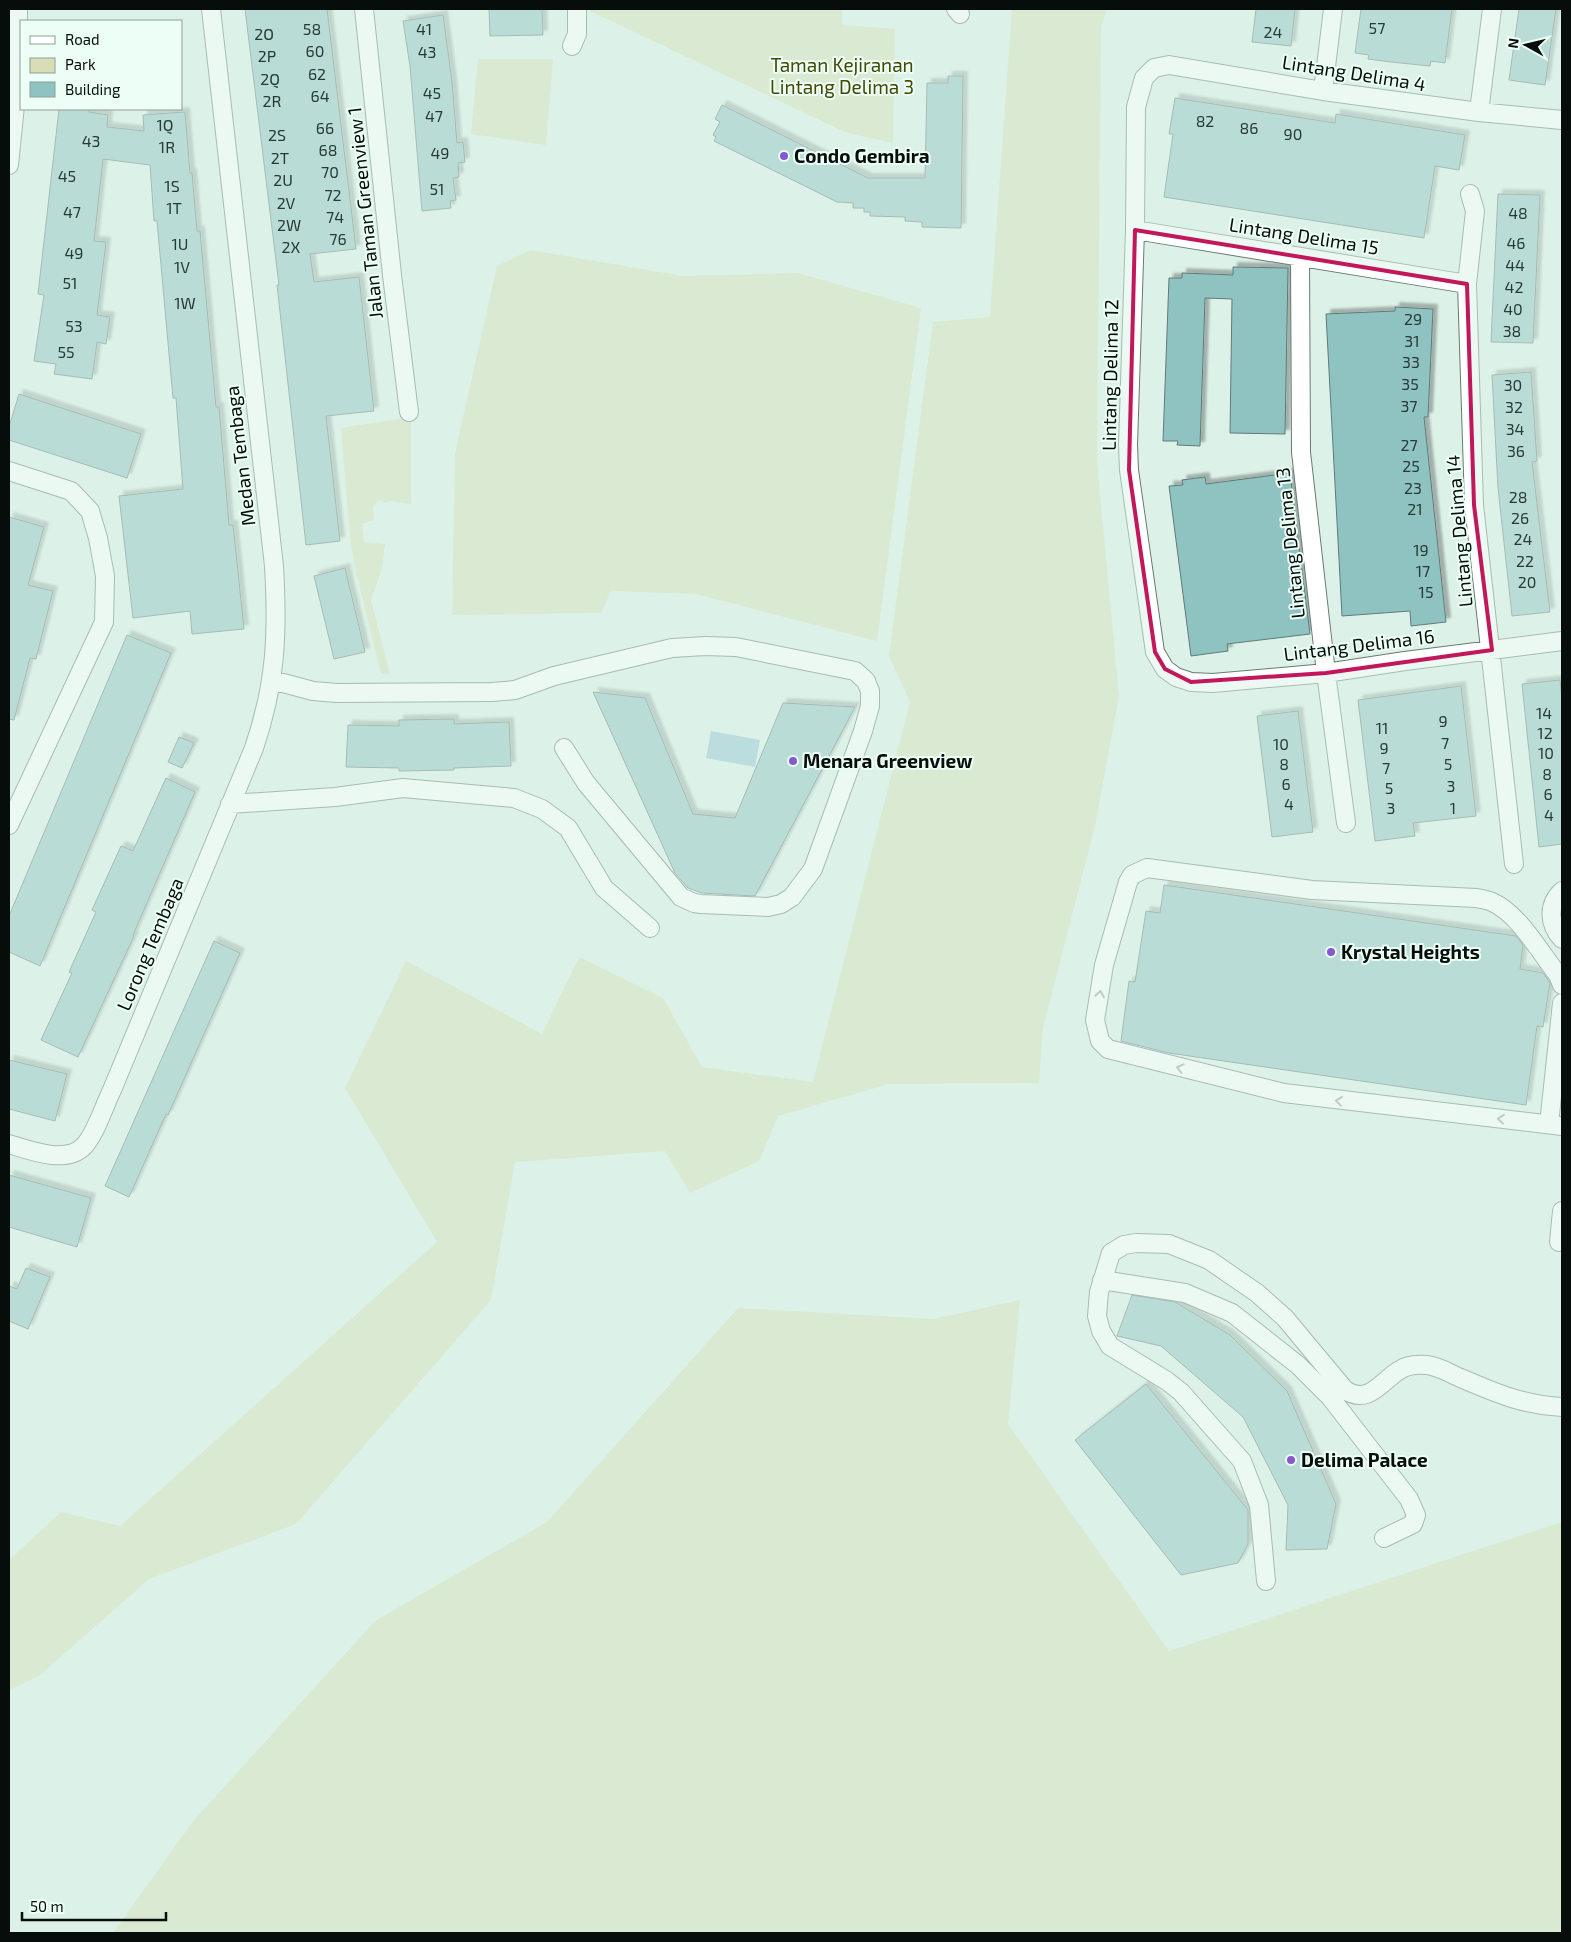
<svg xmlns="http://www.w3.org/2000/svg" width="1571" height="1942" font-family="'Exo 2',sans-serif">
  <style>
    .green { fill: #d8ddb5 }
    .water { fill: #93c4d3 }
    .building { fill: #8fc3c1; stroke: #627978; filter: url(#shadow) }
    .lines { fill: none; stroke-linecap: round; stroke-linejoin: round }
    .street-casing { stroke: #677b72; stroke-width: 20 }
    .street { stroke: #fff; stroke-width: 18 }
    .oneway { stroke: #9b9e9d }
    .marked { fill: none; stroke: #c2185b; stroke-width: 4; stroke-linejoin: round }
    .poi-dot { fill: #8657d0; stroke: #ecfef6; stroke-width: 2 }
    .labels { text-anchor: middle; stroke-width: 4; stroke-linejoin: round; paint-order: stroke }
    .number-label { font-size: 16px; fill: #283a38 }
    .park-label { font-size: 19px; fill: #444802; stroke: #ecfef6 }
    .street-label { font-size: 19px; fill: #060d0a; stroke: #ecfef6 }
    .poi-label { font-size: 19px; font-weight: bold; fill: #060d0a; stroke: #ecfef6; text-anchor: start }
  </style>
  <defs>
    <filter id="shadow"><feDropShadow dx="4.5" dy="-4.5" stdDeviation="1" flood-color="#0004"/></filter>
  </defs>
  <rect width="100%" height="100%" fill="#dcf2e8"/>
  <path class="green" d="M590,9H842V25L895,29L893,143L847,133L590,11Z
    M1012,9H1107L1101,27L1097,462L1119,696L1095,826L1043,1028L1039,1083L889,1084L778,1116L759,1161L690,1193L665,1151L515,1162L491,1300L296,1524L149,1579L39,1676L9,1690V1560L61,1512L120,1526L437,1242L345,1088L406,961L542,1034L579,957L663,998L702,1067L813,1082L910,702L889,656L933,322L990,317Z
    M478,59H553L546,145L471,134Z
    M530,250L683,276L798,273L921,308L877,641L696,594L611,591L601,613L452,615L455,453L497,266Z
    M411,417V504L391,501L384,503L380,500L373,506L374,520L362,524L364,542L385,544L382,568L371,600L390,674H381L355,568L350,537L341,428Z
    M1020,1300L1008,1424L1169,1651L1562,1522V1933H113L194,1820L375,1621L547,1522L738,1308L933,1319Z"/>
  <path class="water" d="M711,731L760,740L755,767L706,758Z"/>
  <path class="building" d="M245,9H327L356,249L310,254L314,282L359,277L374,411L326,416L340,541L306,545L277,285H279Z
    M489,9H542L543,35L490,36Z
    M1256,9H1295L1291,46L1252,42Z
    M1361,9H1452L1445,63L1431,61L1430,66L1391,62L1368,59L1369,55L1355,53Z
    M1519,9H1556L1545,85L1509,80Z
    M443,15L452,82L457,143L463,142L465,162L458,163L459,177L453,178L456,200L450,201L451,208L422,211L410,66L403,21Z
    M948,76H963L961,228L922,227V222L905,221V217L870,216V212H864V208H853V203L837,202L714,141L716,137L713,135L720,122L715,119L722,105L868,178H925L927,83H948Z
    M1175,98L1335,123L1336,114L1465,135L1459,170L1435,166L1424,238L1164,197L1173,134H1169Z
    M59,109H89V112L108,115L107,127L144,131L143,115L185,112L190,173H192L197,231H200L216,407H219L229,525H233L244,629L192,634L190,611L133,618L119,496L183,489L176,398H173L157,221H154L150,165L103,159L94,241L106,242L97,315L110,317L106,344L97,342L92,379L54,374L56,364L34,361L44,295L38,294Z
    M1498,194L1540,195L1533,343L1491,342Z
    M1233,267L1288,268L1285,434L1230,433L1232,299L1205,298L1200,446L1177,445L1178,441H1163L1169,278H1182V273L1233,275Z
    M1395,307L1433,309L1428,417H1424L1446,622L1411,626L1410,611L1342,616L1326,314L1395,311Z
    M1531,372L1537,461L1532,462L1550,612L1512,616L1498,488L1492,375Z
    M19,394L141,434L127,478L9,440V427Z
    M1290,473L1310,634L1227,644L1228,651L1191,656L1169,486L1183,485L1182,480L1205,477L1206,484Z
    M9,517L44,527L28,585L53,591L36,659L30,658L14,720L9,719Z
    M345,568L365,652L334,659L314,576Z
    M127,635L171,653L40,966L9,952V916Z
    M1560,680L1562,699V844L1539,847L1522,684Z
    M1461,686L1476,816L1413,823L1415,836L1375,841L1358,700Z
    M593,692L645,698L693,814L735,818L783,703L855,707L755,896L702,893L688,888L675,873Z
    M1298,711L1313,832L1272,837L1257,716Z
    M454,719V724L509,722L511,766L454,768V770L399,771V768L346,767L348,725L399,726V720Z
    M179,737L194,743L182,768L168,762Z
    M166,778L195,792L133,935L134,936L78,1057L41,1040L72,973L69,972L96,912L92,910L121,846L133,851Z
    M1164,885L1516,936L1523,945L1520,969L1543,973L1550,983L1543,1027L1537,1026L1526,1105L1169,1053L1121,1041L1129,981L1135,982L1146,911L1160,913Z
    M214,941L240,953L168,1115L166,1114L129,1197L105,1186Z
    M9,1060L67,1074L55,1121L9,1109Z
    M9,1175L91,1198L77,1247L9,1227Z
    M26,1268L50,1277L28,1329L9,1321V1286L17,1289Z
    M1132,1295L1175,1302L1230,1335L1287,1391L1336,1504L1327,1549L1286,1550L1288,1505L1243,1417L1161,1346L1117,1336Z
    M1146,1384L1248,1510V1544L1238,1563L1181,1575L1075,1440Z"/>
  <g class="lines">
    <g class="street-casing">
      <path id="street" d="M364,9L392,275L409,412
        M956,9L960,14
        M572,46L577,34V9
        M1323,91L1333,9
        M1479,112L1492,9
        M1562,120L1479,112L1323,91L1169,65L1154,68L1144,78L1136,107L1135,230L1128,445L1129,470L1155,652L1165,669L1176,677L1191,682L1213,683L1326,673L1405,661L1562,641
        M9,165L18,76V9
        M1470,194L1475,211L1467,284L1474,505L1514,864
        M1135,230L1467,284
        M1300,257L1301,452L1326,673L1346,823
        M9,471L71,491L90,511L98,538L105,576L104,622L9,825
        M272,680L313,691L337,693L492,692L515,690L554,676L672,648L705,646L736,647L855,671L866,681L870,691V706L863,731L813,869L792,897L781,904L768,907L701,904L694,903L681,897L586,783L564,748
        M230,804L335,797L403,788L514,798L542,809L568,828L604,888L650,928
        M1562,891C1547,905 1549,925 1562,939
        M1562,985L1558,975C1540,952 1518,913 1492,902C1487,900 1481,899 1476,898L1312,890L1147,868L1132,875L1128,882L1104,965L1095,1020L1100,1041L1108,1049L1284,1093L1562,1126
        M1549,1124L1562,1003
        M9,1144C29,1150 66,1165 84,1146C96,1133 104,1106 112,1090L254,748C276,683 278,634 274,566L211,9
        M1559,1242L1562,1211
        M1102,1280L1185,1293L1232,1313L1298,1365L1330,1397L1409,1499L1416,1515L1413,1524L1384,1538
        M1266,1581L1259,1505L1242,1461L1181,1392L1167,1381L1110,1346L1101,1331L1097,1316L1099,1292L1111,1253L1124,1245L1136,1243L1169,1244L1209,1260L1257,1293L1285,1318L1345,1390C1368,1405 1380,1383 1398,1371C1406,1365 1417,1364 1427,1365C1439,1366 1452,1375 1463,1379C1498,1394 1524,1405 1562,1407"/>
    </g>
    <use href="#street" class="street"/>
  </g>
  <defs><path id="oneway-chevron" d="M-2-3.5L2.5 0L-2 3.5" fill="none" stroke-width="1.6" stroke-linecap="round" stroke-linejoin="round" transform="scale(1.25)"/></defs>
  <g class="oneway">
    <use href="#oneway-chevron" transform="translate(1100 994) rotate(-81)"/>
    <use href="#oneway-chevron" transform="translate(1180 1068) rotate(-166)"/>
    <use href="#oneway-chevron" transform="translate(1339 1101) rotate(-173)"/>
    <use href="#oneway-chevron" transform="translate(1501 1119) rotate(-174)"/>
  </g>
  <path d="M0 0H1571V1942H0ZM1135,230L1467,284L1474,505L1492,650L1326,673L1191,682L1165,669L1155,652L1129,470Z" fill="#dcf2e8" fill-opacity=".55" fill-rule="evenodd"/>
  <path class="marked" d="M1135,230L1467,284L1474,505L1492,650L1326,673L1191,682L1165,669L1155,652L1129,470Z"/>
  <g class="poi-dot">
    <circle cx="784" cy="156" r="5"/>
    <circle cx="793" cy="761" r="5"/>
    <circle cx="1331" cy="952" r="5"/>
    <circle cx="1291" cy="1460" r="5"/>
  </g>
  <g class="labels">
    <g class="number-label">
      <text x="1377" y="34">57</text>
      <text x="312" y="35">58</text>
      <text x="424" y="35">41</text>
      <text x="1273" y="38">24</text>
      <text x="264" y="40">2O</text>
      <text x="315" y="57">60</text>
      <text x="427" y="58">43</text>
      <text x="267" y="62">2P</text>
      <text x="317" y="80">62</text>
      <text x="270" y="85">2Q</text>
      <text x="432" y="99">45</text>
      <text x="320" y="102">64</text>
      <text x="272" y="107">2R</text>
      <text x="434" y="122">47</text>
      <text x="1205" y="127">82</text>
      <text x="165" y="131">1Q</text>
      <text x="325" y="134">66</text>
      <text x="1249" y="134">86</text>
      <text x="1293" y="140">90</text>
      <text x="277" y="141">2S</text>
      <text x="91" y="147">43</text>
      <text x="167" y="153">1R</text>
      <text x="328" y="156">68</text>
      <text x="440" y="159">49</text>
      <text x="280" y="164">2T</text>
      <text x="330" y="178">70</text>
      <text x="67" y="182">45</text>
      <text x="283" y="186">2U</text>
      <text x="172" y="192">1S</text>
      <text x="437" y="195">51</text>
      <text x="333" y="201">72</text>
      <text x="286" y="209">2V</text>
      <text x="174" y="214">1T</text>
      <text x="72" y="218">47</text>
      <text x="1518" y="219">48</text>
      <text x="335" y="223">74</text>
      <text x="289" y="231">2W</text>
      <text x="338" y="245">76</text>
      <text x="1516" y="249">46</text>
      <text x="180" y="250">1U</text>
      <text x="291" y="253">2X</text>
      <text x="74" y="259">49</text>
      <text x="1515" y="271">44</text>
      <text x="182" y="273">1V</text>
      <text x="70" y="289">51</text>
      <text x="1514" y="293">42</text>
      <text x="185" y="309">1W</text>
      <text x="1513" y="315">40</text>
      <text x="1413" y="325">29</text>
      <text x="74" y="332">53</text>
      <text x="1512" y="337">38</text>
      <text x="1412" y="347">31</text>
      <text x="66" y="358">55</text>
      <text x="1411" y="368">33</text>
      <text x="1410" y="390">35</text>
      <text x="1513" y="391">30</text>
      <text x="1409" y="412">37</text>
      <text x="1514" y="413">32</text>
      <text x="1515" y="435">34</text>
      <text x="1409" y="451">27</text>
      <text x="1516" y="457">36</text>
      <text x="1411" y="472">25</text>
      <text x="1413" y="494">23</text>
      <text x="1518" y="503">28</text>
      <text x="1415" y="515">21</text>
      <text x="1520" y="524">26</text>
      <text x="1523" y="545">24</text>
      <text x="1421" y="556">19</text>
      <text x="1525" y="567">22</text>
      <text x="1423" y="577">17</text>
      <text x="1527" y="588">20</text>
      <text x="1426" y="598">15</text>
      <text x="1544" y="719">14</text>
      <text x="1443" y="727">9</text>
      <text x="1382" y="734">11</text>
      <text x="1545" y="739">12</text>
      <text x="1445" y="749">7</text>
      <text x="1281" y="750">10</text>
      <text x="1384" y="754">9</text>
      <text x="1546" y="759">10</text>
      <text x="1284" y="770">8</text>
      <text x="1448" y="770">5</text>
      <text x="1386" y="774">7</text>
      <text x="1547" y="780">8</text>
      <text x="1286" y="790">6</text>
      <text x="1451" y="792">3</text>
      <text x="1389" y="794">5</text>
      <text x="1548" y="800">6</text>
      <text x="1289" y="810">4</text>
      <text x="1391" y="814">3</text>
      <text x="1453" y="814">1</text>
      <text x="1549" y="821">4</text>
    </g>
    <g class="park-label">
      <text x="842" y="72">Taman Kejiranan<tspan x="842" dy="22">Lintang Delima 3</tspan></text>
    </g>
    <g class="street-label">
      <text transform="translate(1354 73) rotate(9)" y="7">Lintang Delima 4</text>
      <text transform="translate(365 213) rotate(-96)" y="7">Jalan Taman Greenview 1</text>
      <text transform="translate(1304 236) rotate(9)" y="7">Lintang Delima 15</text>
      <text transform="translate(1110 375) rotate(-89)" y="7">Lintang Delima 12</text>
      <text transform="translate(240 456) rotate(-97)" y="7">Medan Tembaga</text>
      <text transform="translate(1459 531) rotate(-95)" y="7">Lintang Delima 14</text>
      <text transform="translate(1290 543) rotate(-96)" y="7">Lintang Delima 13</text>
      <text transform="translate(1359 645) rotate(-7)" y="7">Lintang Delima 16</text>
      <text transform="translate(150 944) rotate(-67)" y="7">Lorong Tembaga</text>
    </g>
    <g class="poi-label">
      <text x="794" y="163">Condo Gembira</text>
      <text x="803" y="768">Menara Greenview</text>
      <text x="1341" y="959">Krystal Heights</text>
      <text x="1301" y="1467">Delima Palace</text>
    </g>
  </g>
  <rect width="1571" height="1942" fill="none" stroke="#060d0a" stroke-width="20"/>
  <rect x="20" y="20" width="162" height="90" fill="#ecfef6" stroke="#909e98"/>
  <rect x="30" y="36" width="25" height="8" fill="#ffffff" stroke="#909e98"/>
  <text x="65" y="45" font-size="15" fill="#060d0a">Road</text>
  <rect x="30" y="58" width="25" height="15" fill="#d8ddb5" stroke="#909e98"/>
  <text x="65" y="70" font-size="15" fill="#060d0a">Park</text>
  <rect x="30" y="82" width="25" height="15" fill="#8fc3c1" stroke="#909e98"/>
  <text x="65" y="95" font-size="15" fill="#060d0a">Building</text>
  <g transform="translate(1526 45) rotate(278)" stroke="#ecfef6" stroke-width="4" paint-order="stroke">
  <path d="M0-4L9 19L0 12L-9 19Z" fill="#060d0a"/>
  <text y="-8" font-size="14" font-weight="bold" text-anchor="middle" fill="#060d0a">N</text>
  </g>
  <path d="M22 1912v8h144v-8" fill="none" stroke="#060d0a" stroke-width="2.5"/>
  <text x="30" y="1912" font-size="15" fill="#060d0a" stroke="#ecfef6" stroke-width="4" paint-order="stroke">50 m</text>
</svg>
